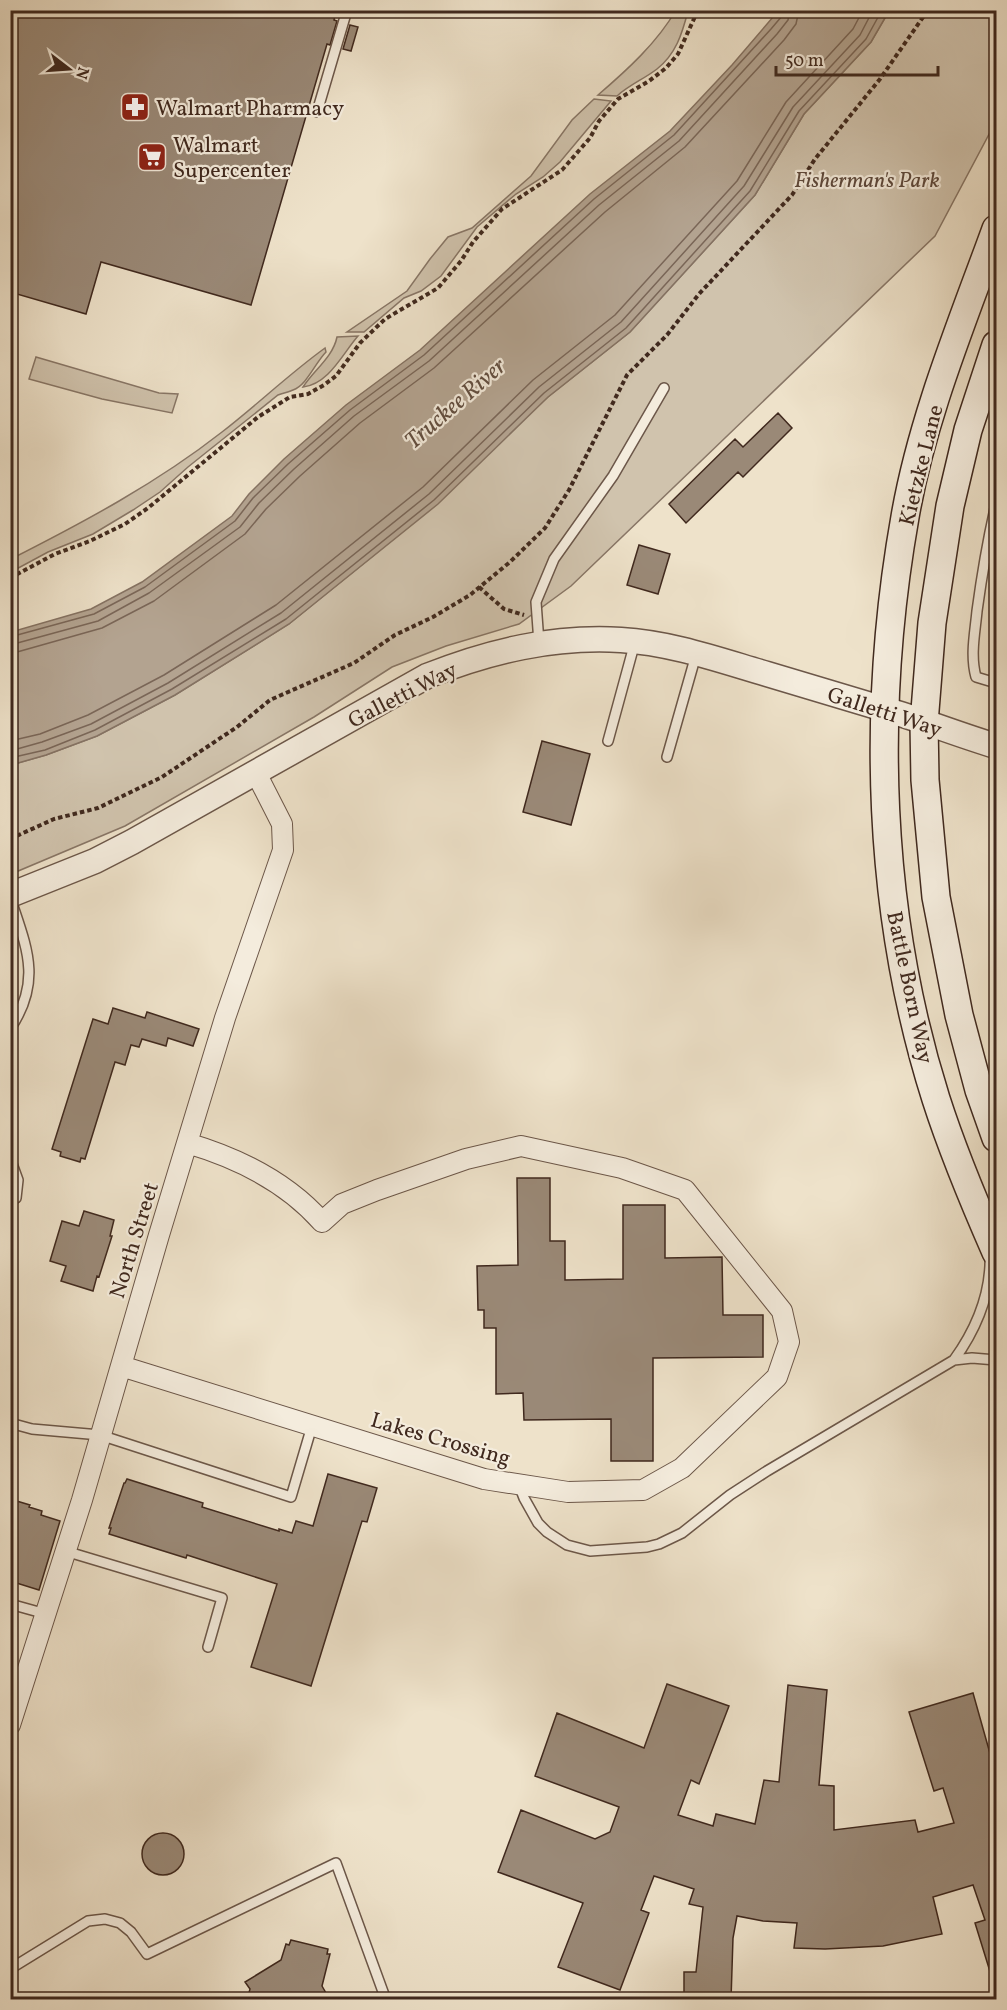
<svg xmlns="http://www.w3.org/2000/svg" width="1007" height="2010" font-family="Vollkorn,serif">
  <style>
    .green { fill: #d0c3ad; stroke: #887666; stroke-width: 1.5 }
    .water { fill: #b3a390; stroke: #857262; stroke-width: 1.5 }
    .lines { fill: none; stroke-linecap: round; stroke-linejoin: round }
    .shore { stroke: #7a6657; stroke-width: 1.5 }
    .building { fill: #9a8977; stroke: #40291e; stroke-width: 1.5 }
    .service-casing { stroke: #6c5749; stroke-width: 12 }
    .minor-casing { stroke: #6c5749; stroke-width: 22 }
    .tertiary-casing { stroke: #6c5749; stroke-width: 27 }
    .secondary-casing { stroke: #40291e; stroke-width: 30 }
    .path { stroke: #40291e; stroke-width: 4; stroke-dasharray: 4.5 3; stroke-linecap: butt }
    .service { stroke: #f4ecdd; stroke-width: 9 }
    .minor { stroke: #f4ecdd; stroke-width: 20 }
    .tertiary { stroke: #f4ecdd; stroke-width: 24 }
    .secondary { stroke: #f4ecdd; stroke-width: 27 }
    .labels { text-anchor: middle; stroke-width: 4.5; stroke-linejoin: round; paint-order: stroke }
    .poi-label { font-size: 22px; fill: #40291e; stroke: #f4ecdd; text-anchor: start }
    .park-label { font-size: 22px; font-style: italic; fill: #5d483b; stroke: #f4ecdd }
    .street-label { font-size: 22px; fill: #40291e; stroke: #f4ecdd }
    .water-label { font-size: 24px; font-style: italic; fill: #624e40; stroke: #f4ecdd }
  </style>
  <rect width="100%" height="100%" fill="#eee2ca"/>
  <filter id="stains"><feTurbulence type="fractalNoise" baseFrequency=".00333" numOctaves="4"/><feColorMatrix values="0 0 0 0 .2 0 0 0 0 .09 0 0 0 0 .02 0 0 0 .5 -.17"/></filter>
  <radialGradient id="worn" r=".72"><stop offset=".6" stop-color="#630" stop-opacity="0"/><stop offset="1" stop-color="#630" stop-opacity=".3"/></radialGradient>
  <path class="green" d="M676,10L688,11C682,34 676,54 657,69C644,79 629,85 617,96L598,95C626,71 657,43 676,10Z
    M889,11H996V121L935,236L571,586L519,624L446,646L392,667L314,717L125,826L11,874V765L46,755L97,736L175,695L289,624L401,533L548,397L630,332L755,195L804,114L871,42Z
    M594,99L611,101L560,162L543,177L516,194L477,227L441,276L421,291L404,298L364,332H347L407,291L430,259L448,237L472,228L531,176L572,120Z
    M358,336C343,353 329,384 303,387C314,370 333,357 337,337Z
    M325,348L326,352C315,363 307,385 293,390C289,392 283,393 278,395L188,467L160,492L133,510L93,534L48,552L11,572V559C84,522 157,483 222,432C257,405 289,374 325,348Z
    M36,357L159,393L178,394L172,413L102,399L29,379Z"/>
  <path class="water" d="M779,10L889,11L871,42L804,114L755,195L630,332L548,397L438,504L289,624L175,695L97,736L46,755L11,765V632L91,609L142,582L232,516L249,494L284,459L346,405L420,350L590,194L670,131L732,65Z"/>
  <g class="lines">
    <path class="shore" d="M10,637L94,614L145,587L235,521L253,498L288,464L350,410L424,355L594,199L674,135L771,29L782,16L783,10
      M10,645L98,621L149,593L240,527L259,503L294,469L354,416L429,361L599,205L679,141L777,34L788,20L790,10
      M10,654L102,628L154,601L245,534L266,509L300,476L360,423L434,368L605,212L685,147L784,40L796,24L799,10
      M10,741L40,734L88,715L164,675L276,605L423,487L533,380L615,315L737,181L786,102L853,29L863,10
      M10,751L42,742L91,724L168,683L281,613L429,494L539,387L621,322L744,186L793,107L860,35L873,10
      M10,758L45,750L95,730L172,689L286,619L434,500L544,393L626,328L750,191L799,111L866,39L882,10"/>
  </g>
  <path class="building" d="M10,10H336L334,20L337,21L330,45L327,44L251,305L101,262L86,314L10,292Z
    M350,25L358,27L351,51L343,49Z
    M778,413L792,428L743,477L738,472L686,523L669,504L735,439L743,447Z
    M639,545L670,554L658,594L627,585Z
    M542,741L590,754L571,825L523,812Z
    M113,1008L145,1018L147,1012L199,1029L193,1046L168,1038L166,1046L142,1039L139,1047L131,1045L125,1065L115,1062L85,1159L81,1158L80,1162L60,1156L61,1152L52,1149L93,1019L108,1024Z
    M517,1178H550V1241H565V1280L623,1279V1205H665V1258L722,1257L723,1315H763V1357L653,1358V1461H611V1419L524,1420L523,1393L496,1394V1328H484V1310H478L477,1266L518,1265Z
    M84,1211L114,1220L110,1236H112L99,1277L97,1276L93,1291L61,1281L66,1266L50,1261L62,1221L79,1226Z
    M328,1474L377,1488L367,1522L362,1521L311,1686L251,1667L277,1584L187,1555L186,1558L109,1534L111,1528H109L124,1483H125L127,1479L203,1503L202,1507L279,1531V1529L292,1533L296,1521L313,1526Z
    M10,1499L30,1505L29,1507L42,1511L41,1515L60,1521L39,1590L10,1581Z
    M667,1684L729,1706L699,1784L691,1780L678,1815L713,1826L716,1814L755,1824L764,1780L779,1782L788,1685L827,1690L819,1785L834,1786V1830L915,1820L918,1832L954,1823L943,1788L934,1791L909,1712L973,1693L991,1757L996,1755V1978H992L975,1923L985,1920L973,1885L933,1897L942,1934L883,1946L825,1949L794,1948L797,1923L763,1921L737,1916L733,1938L731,2000H684V1972H696L703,1907L689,1904L694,1889L654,1876L641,1910L649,1913L620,1990L558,1967L583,1903L498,1872L521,1810L595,1839L610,1832L619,1807L535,1776L557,1713L644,1748Z
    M142 1854a21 21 0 1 1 42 0a21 21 0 1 1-42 0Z
    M291,1940L328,1949L327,1954H330L322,1986L330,2000H247L250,1989L245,1982L281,1960L286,1944L289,1945Z"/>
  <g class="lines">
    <g class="service-casing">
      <path id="service" d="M546,10L547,11
        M317,112L347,10
        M996,504C988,539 982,574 977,611C975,633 970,655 976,677L996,683
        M539,643L536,602L554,559L613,476L664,388
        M608,741L635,642
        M667,757L696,655
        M10,897C26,946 43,980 10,1029
        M10,1158L18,1180L16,1198
        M954,1360L972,1358L996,1360
        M10,1423L32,1429L100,1435L291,1497L312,1426
        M519,1485L524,1498L538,1523L547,1532L567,1545L590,1551L647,1547L659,1544L682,1533L730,1495L767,1471L954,1360C977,1328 992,1293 990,1252
        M65,1551L222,1598L208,1647
        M10,1604L46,1614
        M10,1969L88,1921L105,1919L120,1923L131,1932L147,1954L336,1863L386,2000"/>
    </g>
    <g class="minor-casing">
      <path id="minor" d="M121,1366L484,1479L568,1492L643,1490L682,1468L777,1377L789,1342L782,1311L685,1190L622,1168L521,1146L466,1159L377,1190L342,1204L322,1222C287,1182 238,1158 187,1143
        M10,1725L82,1500L159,1235L225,1018L283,850L282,824L256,773"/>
    </g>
    <g class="tertiary-casing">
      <path id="tertiary" d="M10,895L95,861L132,842L427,676C490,651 553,636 621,640C672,643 719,660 767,674C806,686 845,697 884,709C922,720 959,735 996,746"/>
    </g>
    <g class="secondary-casing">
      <path id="secondary" d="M996,229C962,323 922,418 905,517C871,709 877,913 936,1099C953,1152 974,1202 996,1252
        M996,345L968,430L950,506L932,623L924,723L925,780L936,897L959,1015L979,1090L996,1138"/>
    </g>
    <path class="path" d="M10,578L55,554L90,541L125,524L148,508L258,417L290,397L308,394L324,385L336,376L360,343L385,319L438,288L461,261L473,242L502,209L562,170L590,138L599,121L618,99L649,81L666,68L678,54L698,10
      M479,587L504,609L524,615
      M10,839L54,819L98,808L162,777L237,727L270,700L354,663L395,635L433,617L470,595L510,562L545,528L569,490L627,375L667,335L699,294L792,195L815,159L880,79L928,10"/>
    <use href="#service" class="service"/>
    <use href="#minor" class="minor"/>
    <use href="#tertiary" class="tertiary"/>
    <use href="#secondary" class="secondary"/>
  </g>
  <defs>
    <g id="pharmacy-square" transform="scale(1.5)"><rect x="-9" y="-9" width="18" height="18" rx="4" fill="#8f2418" stroke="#f4ecdd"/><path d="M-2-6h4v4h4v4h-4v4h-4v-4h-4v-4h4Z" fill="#fff"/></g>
    <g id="supermarket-square" transform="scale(1.5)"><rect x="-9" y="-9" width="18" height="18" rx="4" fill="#8f2418" stroke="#f4ecdd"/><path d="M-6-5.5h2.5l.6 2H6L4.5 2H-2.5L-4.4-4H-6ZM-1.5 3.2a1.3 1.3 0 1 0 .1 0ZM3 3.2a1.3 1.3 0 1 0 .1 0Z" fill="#fff"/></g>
  </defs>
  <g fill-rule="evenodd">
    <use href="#pharmacy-square" x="135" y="107"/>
    <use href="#supermarket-square" x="152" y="157"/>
  </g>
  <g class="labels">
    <g class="poi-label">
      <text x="156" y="115">Walmart Pharmacy</text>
      <text x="173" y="152">Walmart<tspan x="173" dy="25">Supercenter</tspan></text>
    </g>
    <g class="park-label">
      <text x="867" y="187">Fisherman's Park</text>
    </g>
    <g class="street-label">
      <text transform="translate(920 465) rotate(-76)" y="8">Kietzke Lane</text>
      <text transform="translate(402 694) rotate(-27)" y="8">Galletti Way</text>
      <text transform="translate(885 711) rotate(18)" y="8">Galletti Way</text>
      <text transform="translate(911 987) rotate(78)" y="8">Battle Born Way</text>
      <text transform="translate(133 1240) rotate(-73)" y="8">North Street</text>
      <text transform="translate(441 1438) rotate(16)" y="8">Lakes Crossing</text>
    </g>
    <g class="water-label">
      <text transform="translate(455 403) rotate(-41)" y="8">Truckee River</text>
    </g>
  </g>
  <rect width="1007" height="2010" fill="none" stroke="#eee2ca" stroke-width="36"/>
  <rect x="12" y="12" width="983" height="1986" fill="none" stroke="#40291e" stroke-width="3"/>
  <rect x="18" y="18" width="971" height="1974" fill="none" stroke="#40291e" stroke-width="1.5"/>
  <g transform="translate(69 69) rotate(107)" stroke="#f4ecdd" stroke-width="4.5" paint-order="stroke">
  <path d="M0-4.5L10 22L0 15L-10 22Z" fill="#40291e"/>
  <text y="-9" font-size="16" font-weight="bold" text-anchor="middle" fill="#40291e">N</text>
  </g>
  <path d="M776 66v9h162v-9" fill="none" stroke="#40291e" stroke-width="3"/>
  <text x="785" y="66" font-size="18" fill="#40291e" stroke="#f4ecdd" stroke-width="4.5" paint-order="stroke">50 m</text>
  <rect width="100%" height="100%" filter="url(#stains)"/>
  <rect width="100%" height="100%" fill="url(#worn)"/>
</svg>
